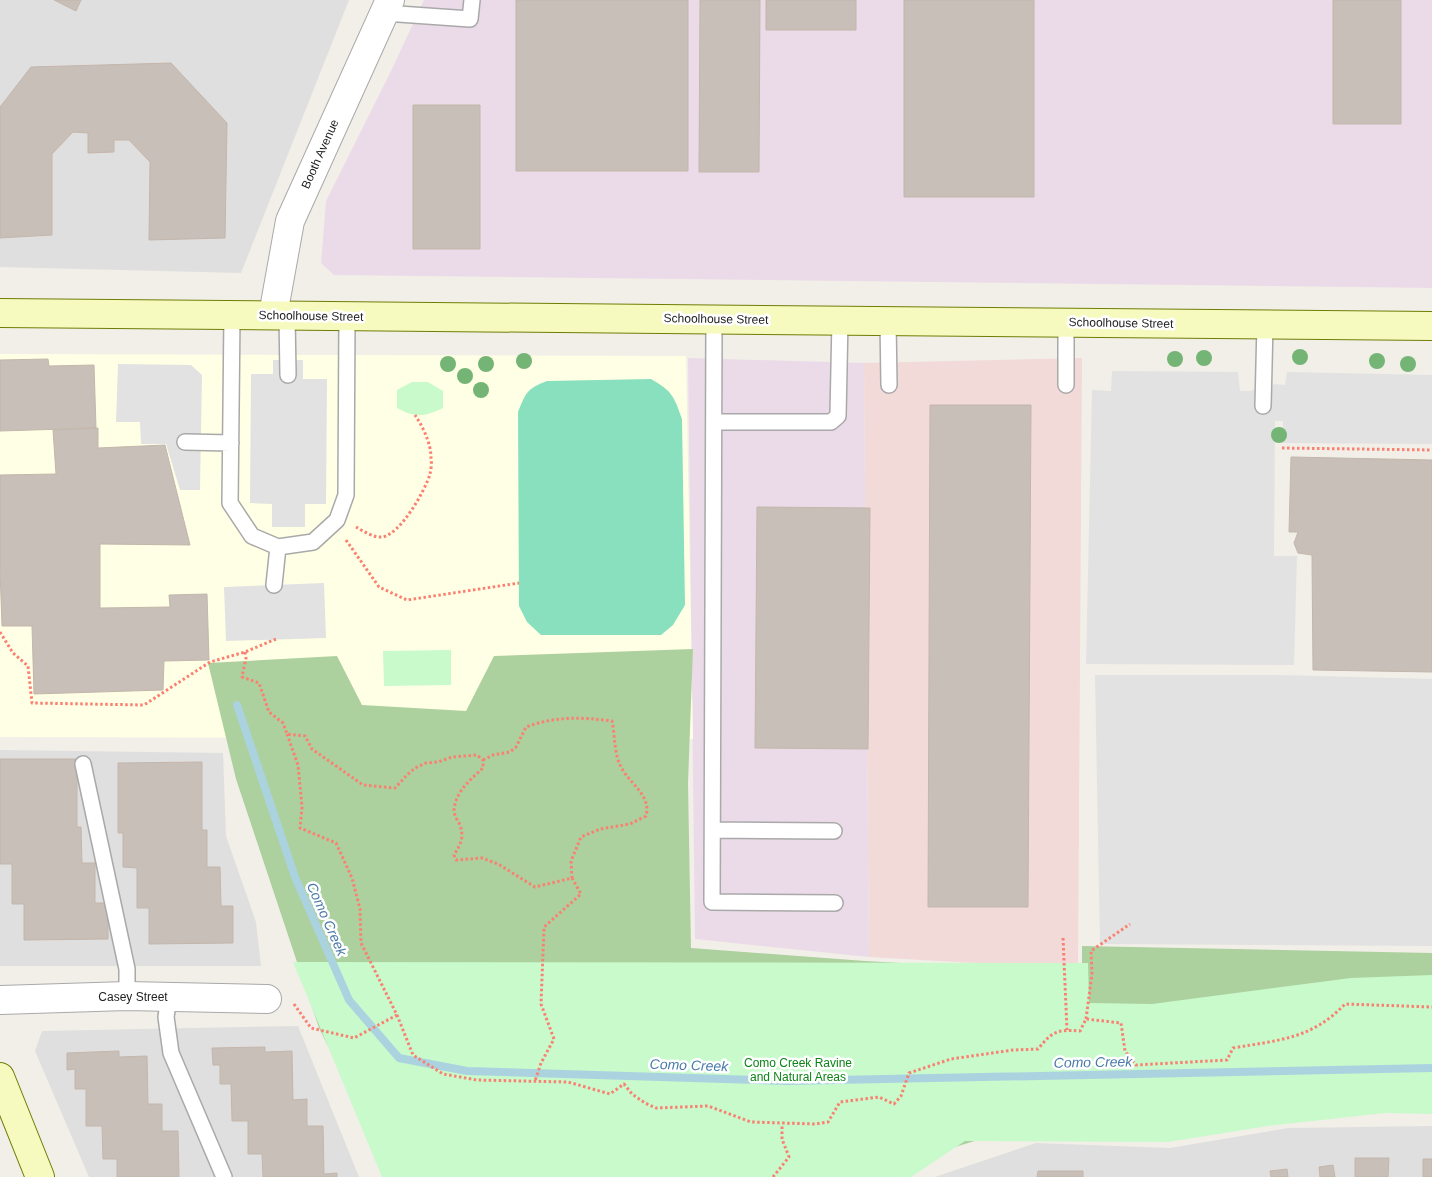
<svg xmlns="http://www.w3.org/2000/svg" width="1432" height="1177" font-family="Helvetica,sans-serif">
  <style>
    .residential { fill: #e0dfdf }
    .commercial { fill: #f2dad9 }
    .industrial { fill: #ebdbe8 }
    .education { fill: #ffffe5 }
    .forest { fill: #add19e }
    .park { fill: #c8facc }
    .pitch { fill: #88e0be }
    .parking { fill: #e2e2e2 }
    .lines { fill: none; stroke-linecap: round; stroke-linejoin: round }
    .stream { stroke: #aad3df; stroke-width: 8 }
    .building { fill: #c7bfb8; stroke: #c4b6ab }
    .lane-casing { stroke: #a9a9a9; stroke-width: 18 }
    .street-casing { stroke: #a9a9a9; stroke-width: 30 }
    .secondary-casing { stroke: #707d05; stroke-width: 30 }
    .path { stroke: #fa8072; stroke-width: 3; stroke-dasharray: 2.5 2.5; stroke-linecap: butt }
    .lane { stroke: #fff; stroke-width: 15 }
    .street { stroke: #fff; stroke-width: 28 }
    .secondary { stroke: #f7fabf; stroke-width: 28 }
    .tree { fill: #74b475 }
    .labels { text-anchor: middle; stroke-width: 5; stroke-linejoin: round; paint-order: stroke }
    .street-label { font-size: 12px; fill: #222; stroke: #fff }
    .park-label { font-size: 12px; fill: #0c8416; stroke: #fff }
    .water-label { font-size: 14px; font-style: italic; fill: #4a7aab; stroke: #fff }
  </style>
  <rect width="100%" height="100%" fill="#f2efe9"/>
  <path class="residential" d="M0,0H349L241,273L0,267Z
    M0,750L223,753L226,836L256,922L261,966H0Z
    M298,1026L359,1177H89L35,1051L42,1031Z
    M1432,1126V1177H935L1036,1143L1170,1148L1288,1128Z"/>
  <path class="commercial" d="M1082,358L1078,969L869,957L864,363Z"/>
  <path class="industrial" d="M424,0H1432V288L334,275L321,263L326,201L392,69Z
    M688,358L864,363L869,957L695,939Z"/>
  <path class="education" d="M0,354L686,356L693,739L0,737Z"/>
  <path class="forest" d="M693,649L688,783L691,948L865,961L1082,973V946L1432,953V1108L1047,1119L860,1176L393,1177L319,1028L236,779L208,663L337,656L362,705L466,711L494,656Z"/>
  <path class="park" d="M412,382H428L443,391V408C424,417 416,418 397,408V390Z
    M451,650V685L384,686L383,651Z
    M293,962L1088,963L1089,1003L1152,1004L1351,978L1432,975V1114L1385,1113L1268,1126L1168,1142L965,1141L911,1177H382Z"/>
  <path class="pitch" d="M651,379C672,391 674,396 682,419L685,605L673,625L661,635H541L527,622L519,606L518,412C526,393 526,389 547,381Z"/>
  <path class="parking" d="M273,360H303V379H327L326,504H305V527H272V504L250,503L251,374H273Z
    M118,364L191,365L202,375L200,490H180L166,444H141L140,422H116Z
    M1112,371L1238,372L1240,391H1250L1276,384L1285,385L1287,372L1432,375V444L1283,443V421H1275L1274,556H1297L1294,665L1086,664L1092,390L1111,391Z
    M324,583L326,638L226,641L224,587Z
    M1095,675H1279L1432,679V946L1100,944Z"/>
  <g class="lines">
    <path class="stream" d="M237,705L295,877L349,1000L399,1058L467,1071L787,1081L1432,1068"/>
  </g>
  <path class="building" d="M54,0H81L76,11Z
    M516,0H688V171H516Z
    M700,0H760L759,172H699Z
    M766,0H856V30H766Z
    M904,0H1034V197H904Z
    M1333,0H1401V124H1333Z
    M171,63L227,123L225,238L149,240L150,162L129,140H114V152L88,153V133L73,132L52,154V235L0,238V107L31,67Z
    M413,105H480V249H413Z
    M48,359L49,366L94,365L96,428L0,431V360Z
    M930,405H1031L1028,907H928Z
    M98,428V448L165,445L190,545L100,544V608L170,607L169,595L207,594L209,660L164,661L163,690L34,694L32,626H2L0,570V475L56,474L53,430Z
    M1291,457L1432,460V672L1313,670L1312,555L1298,553L1294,543L1298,532H1289Z
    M757,507L870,508L868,749L755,748Z
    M0,759H77V827H81L82,863H95V903H108V939L24,940V904H12V864H0Z
    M202,762V830H207V867H220L221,906H233V943L149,944V908H137V868L123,867V833H118V763Z
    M265,1047V1052L292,1051L293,1100L307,1099V1126H323L324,1174L337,1173V1177H263L262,1154H248V1121H232L231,1084H220V1065H213L212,1048Z
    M119,1051V1057L147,1056L148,1104H162V1131H178L179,1177H117V1159H103L102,1126H86V1089H75V1069L67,1070V1053Z
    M1355,1158H1389L1388,1177H1355Z
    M1423,1159H1432V1177H1423Z
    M1333,1165L1335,1177H1320L1319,1167Z
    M1287,1169L1288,1177H1271L1270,1171Z
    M1038,1171H1083V1177H1037Z"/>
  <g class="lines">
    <g class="lane-casing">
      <path id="lane" d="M384,13L470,19L472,0
        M232,315L230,503L252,536L278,547L313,542L337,520L346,495L347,316
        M287,316L288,375
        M714,319L712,902L835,903
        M888,321L889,385
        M1066,385V322
        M1263,406L1265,324
        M714,422H831L838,416L840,320
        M185,442L231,443
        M274,585L278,547
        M83,764L127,969V996
        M713,830L834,831
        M169,997L166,1017L171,1053L224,1177"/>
    </g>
    <g class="street-casing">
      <path id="street" d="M273,315L290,221L390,0
        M0,1000L127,996L267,999"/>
    </g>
    <g class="secondary-casing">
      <path id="secondary" d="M0,313L1432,326
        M0,1077L40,1177"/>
    </g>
    <path class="path" d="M1282,448L1432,450
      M356,527C363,531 374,538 382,537C400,535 425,491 430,474C431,469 432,463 431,458C431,443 423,427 415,415
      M346,540L379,587L407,600L519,583
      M0,632L13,653L28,666L32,703L144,705L210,662L245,652L276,639
      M245,652L246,658L242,677L259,683L269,712L283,723L287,734L305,736L312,749L363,785L395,788L407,775L415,768L426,763L438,762L452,757L477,755L483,760V768C470,780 454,793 454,812C455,816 457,820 459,823C465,836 461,844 454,855L456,860L482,858L498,864L535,887L572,878L581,894L544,927L541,1004L554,1039L541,1063L535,1081
      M287,734L298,765L302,807L300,828L336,843L352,878L360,909L361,943L397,1015L413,1055L443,1074L477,1080L568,1082L610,1094L624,1084L632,1094L645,1103L656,1108L708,1106L751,1122L815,1124L828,1122L840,1102L879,1097L894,1104L901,1096L909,1073L951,1059L1013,1050L1038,1049C1052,1032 1056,1029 1080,1031L1086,1019L1121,1023L1125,1051L1136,1065L1227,1060L1233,1048C1279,1040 1312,1039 1345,1004L1432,1007
      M483,760L493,755L510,752L516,747L526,727C556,716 581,717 612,721C615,735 614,752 620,765C628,783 652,795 646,816L630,824L600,829L581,837L571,861L572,878
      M1063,938L1067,1030
      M294,1004L311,1028L354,1038L397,1015
      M1086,1019L1092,974L1091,951L1130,924
      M773,1177L789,1157L782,1139V1124"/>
    <use href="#lane" class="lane"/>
    <use href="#street" class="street"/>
    <use href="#secondary" class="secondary"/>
  </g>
  <g class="tree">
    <circle cx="1300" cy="357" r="8"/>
    <circle cx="1204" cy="358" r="8"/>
    <circle cx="1175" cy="359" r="8"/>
    <circle cx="524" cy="361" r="8"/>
    <circle cx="1377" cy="361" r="8"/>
    <circle cx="448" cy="364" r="8"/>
    <circle cx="486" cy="364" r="8"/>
    <circle cx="1408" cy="364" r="8"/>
    <circle cx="465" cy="376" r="8"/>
    <circle cx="481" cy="390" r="8"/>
    <circle cx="1279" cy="435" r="8"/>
  </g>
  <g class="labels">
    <g class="street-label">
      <text transform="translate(320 154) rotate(-66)" y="4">Booth Avenue</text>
      <text transform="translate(311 316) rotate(1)" y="4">Schoolhouse Street</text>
      <text transform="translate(716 319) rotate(1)" y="4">Schoolhouse Street</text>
      <text transform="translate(1121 323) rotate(1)" y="4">Schoolhouse Street</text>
      <text x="133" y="1001">Casey Street</text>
    </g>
    <g class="park-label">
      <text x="798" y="1067">Como Creek Ravine<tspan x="798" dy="14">and Natural Areas</tspan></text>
    </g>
    <g class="water-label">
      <text transform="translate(327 919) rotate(66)" y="5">Como Creek</text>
      <text transform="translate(1093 1062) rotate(-1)" y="5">Como Creek</text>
      <text transform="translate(689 1065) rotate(2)" y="5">Como Creek</text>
    </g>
  </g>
</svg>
